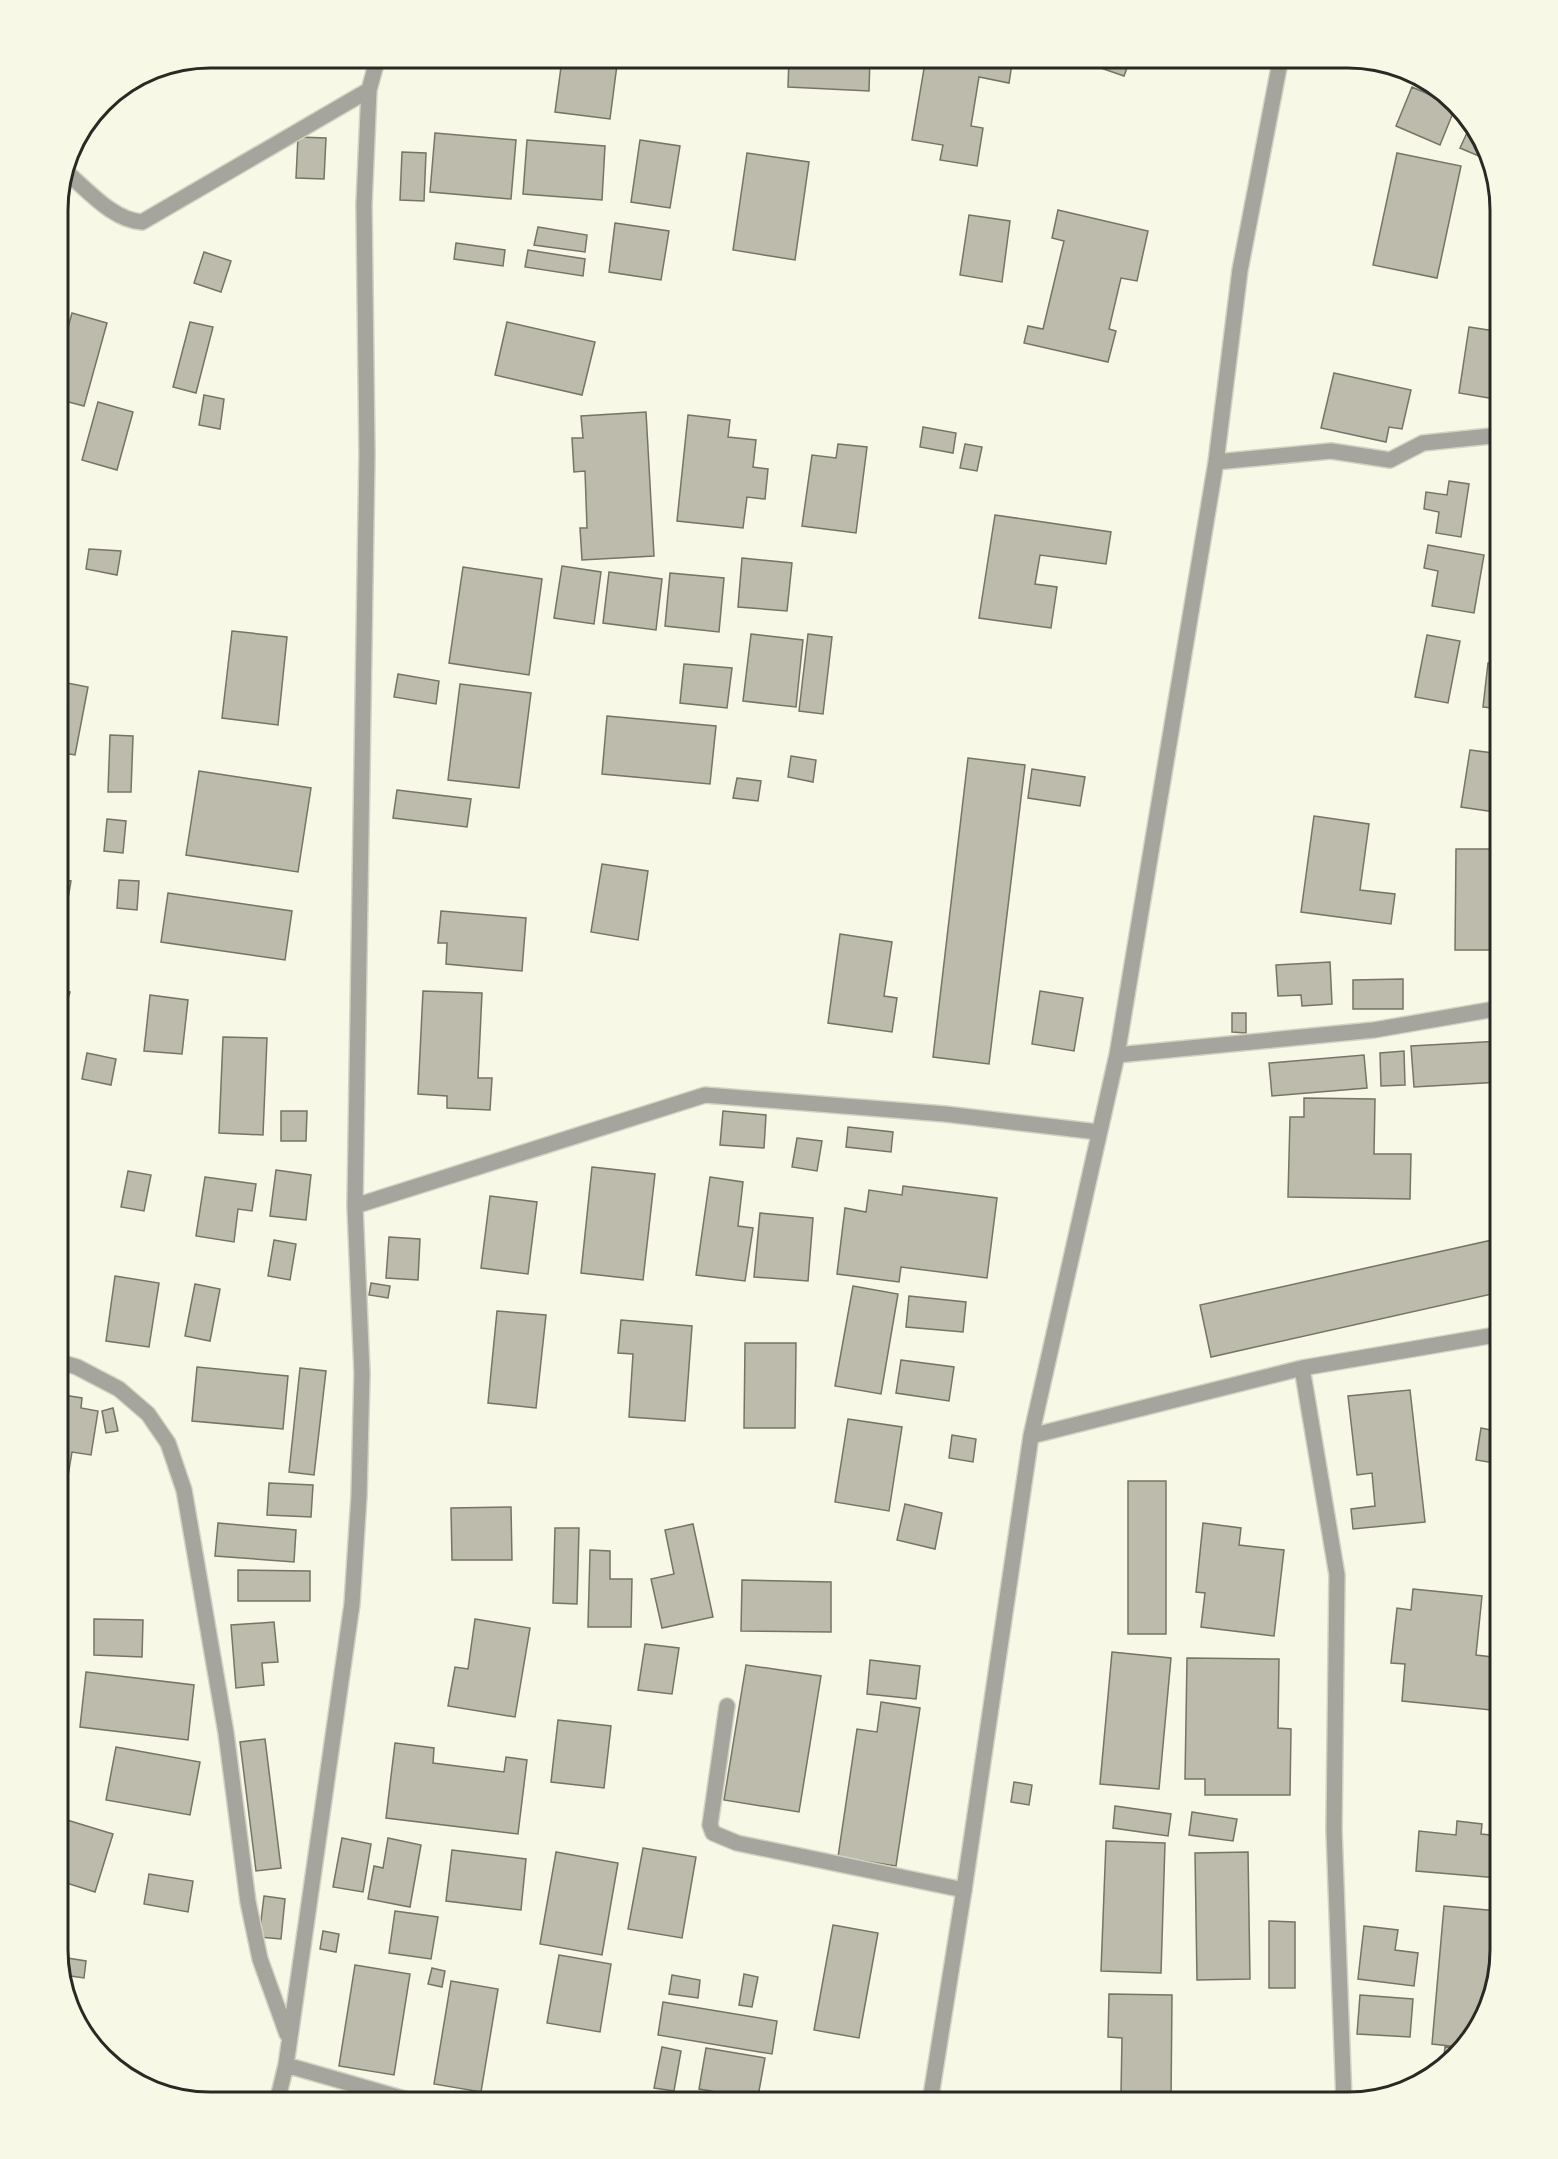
<svg xmlns="http://www.w3.org/2000/svg" width="1558" height="2159" font-family="'DejaVu Sans',sans-serif">
  <style>
    .building { fill: #bdbcac; stroke: #757465; stroke-width: 1.5 }
    .lines { fill: none; stroke-linecap: round; stroke-linejoin: round }
    .lane-casing { stroke: #d3d3c4; stroke-width: 18 }
    .street-casing { stroke: #d3d3c4; stroke-width: 18 }
    .lane { stroke: #a5a49d; stroke-width: 15 }
    .street { stroke: #a5a49d; stroke-width: 15 }
    .rim { fill: none; stroke: #2a2a24; stroke-width: 3 }
  </style>
  <rect width="100%" height="100%" fill="#f8f8e7"/>
  <path class="building" d="M550,57H618L610,119L555,112L561,67L549,65Z
    M789,57H870L869,91L788,87Z
    M926,57H1013L1009,83L979,77L971,126L983,128L977,166L940,160L943,145L912,140Z
    M1069,57H1131L1124,76Z
    M1412,87L1451,104L1455,108L1440,145L1396,126Z
    M1471,124L1480,133L1488,160L1460,148Z
    M435,133L516,140L511,199L430,192Z
    M298,137L326,138L324,179L296,178Z
    M527,140L605,146L602,200L523,194Z
    M640,140L680,146L670,208L631,202Z
    M402,152L426,153L424,201L400,200Z
    M747,153L809,162L795,260L733,250Z
    M1397,153L1461,166L1437,278L1373,265Z
    M1058,210L1148,231L1137,281L1121,278L1109,329L1116,331L1108,362L1024,343L1028,326L1043,329L1064,241L1052,238Z
    M969,215L1010,221L1002,282L960,275Z
    M615,223L669,231L661,280L609,272Z
    M538,227L587,235L585,252L534,245Z
    M456,243L505,250L503,266L454,259Z
    M528,250L585,259L583,276L525,267Z
    M204,252L231,261L221,292L194,283Z
    M72,313L107,323L84,406L57,399V367Z
    M190,322L213,327L196,393L173,387Z
    M507,322L595,342L582,395L495,375Z
    M1469,327L1501,332V400L1459,393Z
    M1334,373L1411,390L1402,429L1389,427L1386,442L1321,428Z
    M204,395L224,399L220,429L199,425Z
    M98,402L133,412L117,470L82,460Z
    M646,412L654,556L582,560L580,528H587L585,471L574,472L572,438H583L581,416Z
    M688,415L730,420L728,437L756,440L753,467L768,469L765,499L747,497L743,528L677,521Z
    M923,427L956,433L953,453L920,447Z
    M838,444L867,447L856,533L802,526L812,455L836,458Z
    M965,444L982,447L977,471L960,468Z
    M1449,481L1469,484L1461,537L1436,533L1439,512L1424,509L1426,492L1447,495Z
    M995,515L1111,532L1106,564L1040,555L1035,584L1057,587L1051,628L979,618Z
    M1428,545L1484,555L1474,613L1432,606L1438,571L1424,568Z
    M89,549L121,551L117,575L86,569Z
    M742,558L792,563L787,611L738,607Z
    M562,566L601,572L594,624L554,618Z
    M463,567L542,579L529,675L449,663Z
    M609,572L662,579L656,630L603,623Z
    M670,573L724,578L719,632L665,626Z
    M232,631L287,637L278,725L222,718Z
    M751,634L803,640L796,707L743,701Z
    M808,634L832,637L823,714L799,711Z
    M1427,635L1460,641L1448,703L1415,697Z
    M1488,663L1501,665V709L1483,707Z
    M684,664L732,668L727,708L680,703Z
    M398,674L439,681L436,704L394,697Z
    M57,681L88,687L75,755L57,752Z
    M460,684L531,693L519,788L448,780Z
    M607,716L716,726L710,784L602,774Z
    M110,735L133,736L131,792H108Z
    M1470,750L1501,754V813L1461,807Z
    M791,756L816,760L813,782L788,777Z
    M968,758L1025,765L989,1064L933,1057Z
    M1032,769L1085,777L1080,806L1028,798Z
    M199,771L311,788L298,872L186,855Z
    M737,778L761,781L758,801L733,798Z
    M397,790L471,799L467,827L393,818Z
    M1314,816L1369,824L1360,890L1395,894L1391,924L1301,912Z
    M107,819L126,821L123,853L104,851Z
    M1456,849H1501V950H1455Z
    M602,864L648,871L638,940L591,932Z
    M57,879L71,881L63,928L57,927Z
    M119,880L139,881L137,910L117,908Z
    M168,893L292,911L285,960L161,942Z
    M441,911L526,918L522,971L446,964L447,943H438Z
    M840,934L892,942L884,996L897,998L892,1032L828,1023Z
    M1330,962L1332,1004L1302,1006L1301,995L1278,996L1276,965Z
    M1403,979V1009H1353V980Z
    M57,988L70,992L57,1034Z
    M423,991L482,993L478,1078H492L490,1110L447,1108V1096L418,1094Z
    M1040,991L1083,998L1074,1051L1032,1044Z
    M150,995L188,1000L182,1054L144,1051Z
    M1232,1013H1246V1033L1232,1032Z
    M223,1037L267,1038L263,1135L219,1133Z
    M1501,1041V1082L1414,1087L1411,1046Z
    M1404,1051L1405,1085L1381,1086L1380,1053Z
    M87,1053L116,1059L111,1085L82,1079Z
    M1364,1055L1367,1088L1272,1096L1269,1063Z
    M1304,1098L1375,1099L1374,1154H1411L1410,1199L1288,1197L1290,1117H1304Z
    M281,1111H307L306,1141H281Z
    M723,1111L766,1115L764,1148L720,1145Z
    M848,1127L893,1132L891,1152L846,1147Z
    M797,1138L822,1141L817,1171L792,1167Z
    M592,1167L655,1174L643,1280L581,1273Z
    M276,1170L311,1175L306,1220L270,1216Z
    M128,1171L151,1175L144,1211L121,1207Z
    M205,1177L256,1184L252,1211L238,1209L234,1242L196,1236Z
    M710,1177L743,1182L738,1226L753,1228L745,1281L696,1275Z
    M903,1186L997,1198L987,1278L901,1267L899,1282L837,1274L845,1208L866,1212L869,1190L902,1195Z
    M490,1196L537,1202L528,1274L481,1268Z
    M760,1213L813,1218L808,1281L754,1277Z
    M389,1237L420,1239L418,1280L386,1278Z
    M1501,1238V1292L1211,1357L1200,1305Z
    M274,1240L296,1244L290,1280L268,1276Z
    M115,1276L159,1283L149,1347L106,1341Z
    M371,1283L390,1286L388,1298L369,1295Z
    M195,1284L220,1289L210,1341L185,1336Z
    M853,1286L898,1294L881,1394L835,1386Z
    M909,1296L966,1302L963,1332L906,1327Z
    M497,1311L546,1315L536,1408L488,1403Z
    M621,1320L692,1326L685,1421L629,1417L633,1354L618,1353Z
    M745,1343H796L795,1428H744Z
    M901,1360L954,1367L949,1401L896,1393Z
    M197,1367L288,1376L283,1429L192,1421Z
    M300,1368L326,1371L314,1475L289,1472Z
    M1410,1390L1425,1522L1353,1529L1351,1509L1375,1506L1372,1473L1357,1475L1348,1396Z
    M57,1394L82,1398L81,1408L98,1411L91,1455L72,1452L68,1476L57,1474Z
    M113,1408L118,1431L106,1433L102,1411Z
    M848,1419L902,1427L889,1511L835,1502Z
    M1481,1428L1501,1432V1464L1476,1460Z
    M952,1435L976,1439L973,1462L949,1458Z
    M1128,1481H1166V1634H1128Z
    M269,1483L313,1485L311,1517L267,1515Z
    M905,1504L942,1513L935,1549L897,1540Z
    M511,1507L512,1560H452L451,1508Z
    M218,1523L296,1530L294,1562L215,1556Z
    M1203,1523L1241,1528L1239,1545L1284,1550L1274,1636L1201,1627L1205,1593L1196,1592Z
    M693,1524L713,1617L662,1628L651,1579L674,1574L665,1530Z
    M555,1528H579L577,1604L553,1603Z
    M57,1545L63,1547L57,1576Z
    M590,1550L610,1551V1579H632L631,1627H588Z
    M238,1570L310,1571V1601H238Z
    M742,1580L831,1582V1632L741,1631Z
    M1413,1589L1482,1596L1476,1655L1501,1658V1711L1402,1701L1405,1664L1391,1663L1397,1608L1411,1610Z
    M94,1619L143,1620L142,1657L94,1655Z
    M475,1619L530,1628L515,1717L448,1706L455,1667L468,1669Z
    M274,1622L278,1662L262,1663L264,1685L236,1688L231,1625Z
    M645,1644L679,1648L672,1694L638,1690Z
    M1112,1652L1171,1658L1159,1789L1100,1784Z
    M1187,1658L1279,1659L1278,1728L1291,1729L1290,1795H1205V1779H1185Z
    M870,1660L920,1666L916,1699L867,1694Z
    M746,1665L821,1676L799,1812L724,1800Z
    M86,1672L194,1685L188,1740L80,1727Z
    M881,1702L920,1708L896,1866L838,1857L857,1729L877,1732Z
    M558,1720L611,1726L604,1788L551,1782Z
    M265,1739L281,1868L256,1871L240,1742Z
    M395,1743L434,1748L433,1763L504,1772L506,1757L527,1760L518,1834L386,1818Z
    M116,1747L200,1762L190,1815L106,1800Z
    M1014,1782L1032,1785L1029,1805L1011,1802Z
    M1115,1806L1171,1814L1168,1836L1113,1828Z
    M1192,1812L1237,1819L1233,1841L1189,1835Z
    M67,1820L113,1834L95,1892L57,1880V1852Z
    M1457,1821L1482,1824L1481,1834L1501,1836L1498,1878L1416,1871L1419,1831L1456,1835Z
    M342,1838L371,1844L363,1892L333,1887Z
    M388,1838L421,1845L410,1907L368,1899L374,1866L383,1868Z
    M1106,1841L1165,1843L1161,1973L1101,1971Z
    M643,1848L696,1857L682,1938L628,1929Z
    M452,1850L526,1859L521,1910L446,1901Z
    M556,1852L618,1863L602,1955L540,1944Z
    M1248,1852L1250,1979L1197,1980L1195,1853Z
    M149,1874L193,1881L188,1912L144,1904Z
    M264,1896L285,1899L281,1939L259,1937Z
    M1444,1906L1498,1911L1491,1987L1480,2026L1459,2047L1432,2044Z
    M395,1911L438,1917L431,1959L389,1953Z
    M1269,1921L1295,1922V1988H1269Z
    M833,1925L878,1933L859,2038L814,2030Z
    M1364,1926L1398,1930L1395,1950L1418,1953L1414,1986L1358,1979Z
    M323,1931L339,1934L336,1952L320,1949Z
    M559,1955L611,1964L600,2032L547,2023Z
    M61,1957L86,1961L84,1978L64,1975Z
    M355,1965L410,1974L394,2075L339,2066Z
    M432,1968L445,1971L442,1987L428,1984Z
    M744,1974L758,1977L752,2007L739,2005Z
    M672,1975L700,1980L698,1998L669,1994Z
    M451,1981L498,1989L481,2092L434,2084Z
    M1109,1994L1172,1995L1171,2102H1109V2093H1121L1122,2038L1108,2037Z
    M1360,1995L1413,1999L1410,2037L1357,2034Z
    M663,2002L777,2021L772,2054L658,2035Z
    M662,2047L681,2051L674,2091L654,2088Z
    M1445,2047L1459,2048L1443,2063Z
    M706,2048L765,2058L757,2102H710L712,2091L699,2089Z"/>
  <g class="lines">
    <g class="lane-casing">
      <path id="lane" d="M727,1706L710,1825L713,1833L737,1843L964,1890"/>
    </g>
    <g class="street-casing">
      <path id="street" d="M65,171C87,189 112,220 142,222L369,90
        M1216,462L1331,451L1390,460L1423,443L1501,435
        M1117,1055L1374,1030L1501,1008
        M355,1206L705,1095L945,1114L1098,1132
        M57,1361L77,1367L119,1389L148,1414L168,1443L184,1490L226,1733L248,1902L260,1959L287,2034
        M1302,1368L1337,1575L1334,1830L1344,2102
        M1031,1436L1302,1368L1501,1334
        M286,2065L415,2102
        M277,2102L286,2065L352,1604L359,1496L362,1373L355,1206L367,454L364,204L369,90L378,57
        M930,2102L964,1890L1031,1436L1117,1055L1216,462L1240,270L1281,57"/>
    </g>
    <use href="#lane" class="lane"/>
    <use href="#street" class="street"/>
  </g>
  <path d="M0 0H1558V2159H0ZM210 68H1348A142 142 0 0 1 1490 210V1950A142 142 0 0 1 1348 2092H210A142 142 0 0 1 68 1950V210A142 142 0 0 1 210 68Z" fill="#f8f8e7" fill-rule="evenodd"/>
  <path class="rim" d="M210 68H1348A142 142 0 0 1 1490 210V1950A142 142 0 0 1 1348 2092H210A142 142 0 0 1 68 1950V210A142 142 0 0 1 210 68Z"/>
</svg>
